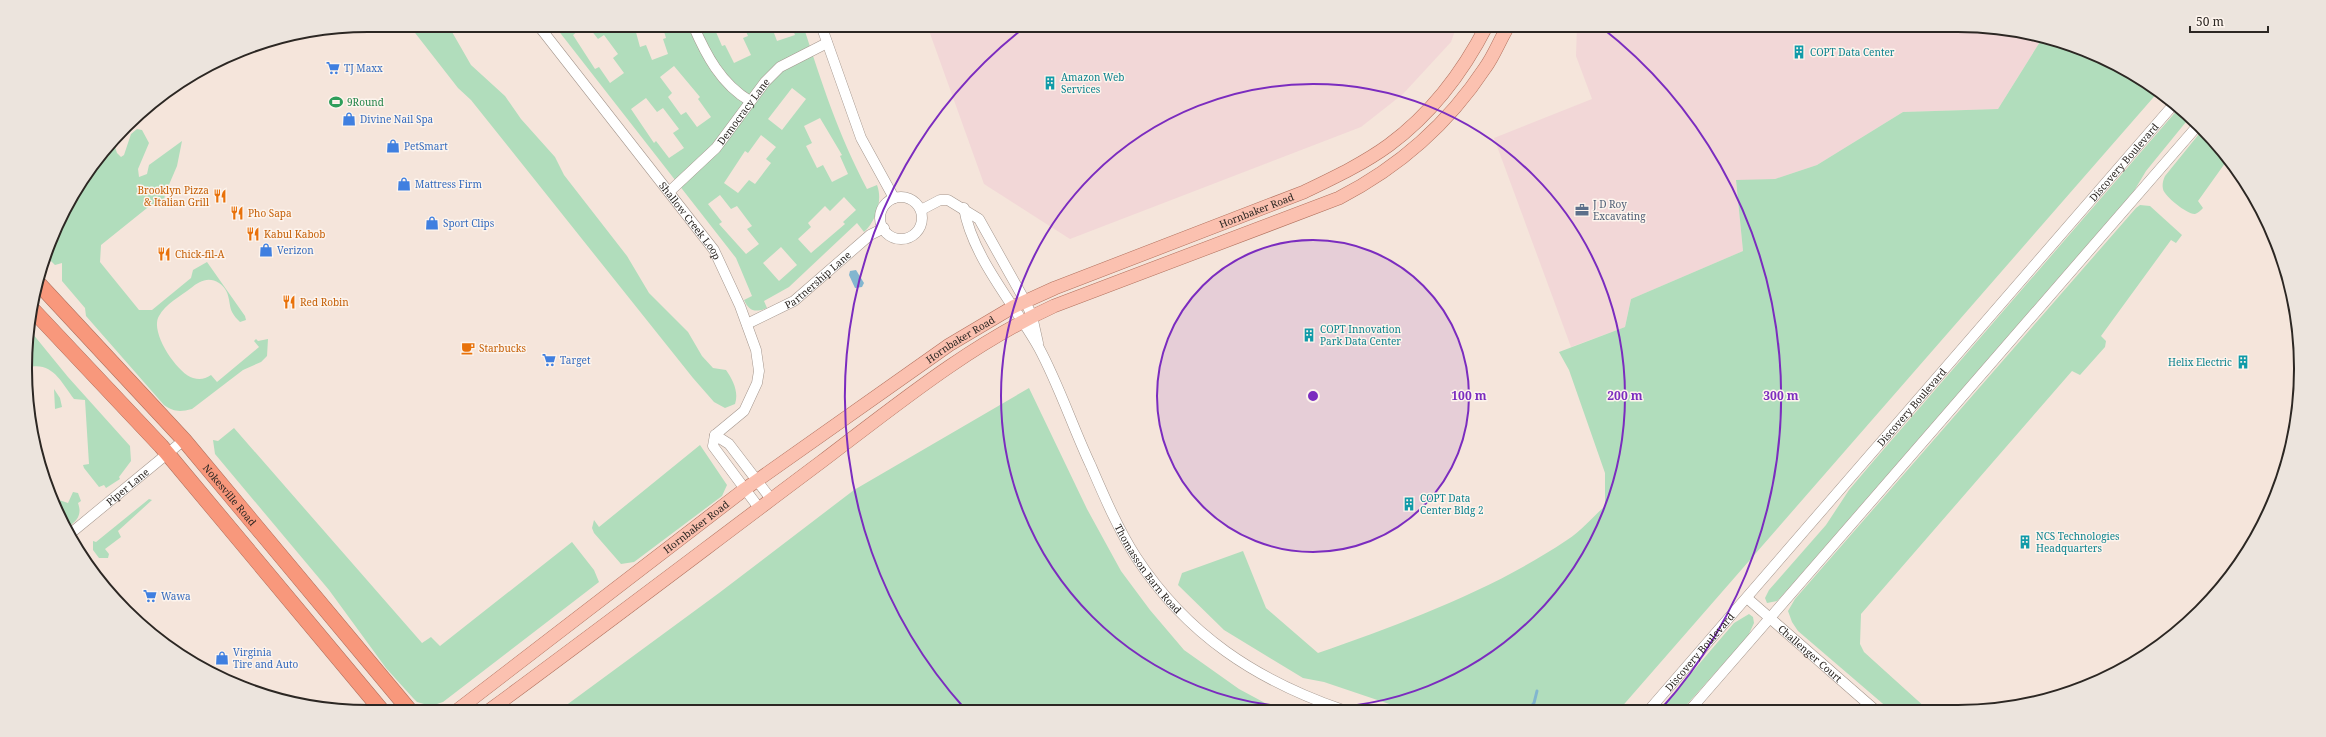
<svg xmlns="http://www.w3.org/2000/svg" width="2326" height="737" font-family="'Noto Serif',serif">
  <style>
    .industrial { fill: #f2d7d7 }
    .green { fill: #b1ddbc; fill-rule: evenodd }
    .water { fill: #82b6cf }
    .lines { fill: none; stroke-linecap: round; stroke-linejoin: round }
    .stream { stroke: #82b6cf; stroke-width: 3 }
    .minor-casing { stroke: #a4968d; stroke-width: 11 }
    .major-casing { stroke: #b1705d; stroke-width: 14 }
    .highway-casing { stroke: #b1705d; stroke-width: 16 }
    .minor { stroke: #fff; stroke-width: 10 }
    .major { stroke: #fbc1b0; stroke-width: 13 }
    .highway { stroke: #f8987c; stroke-width: 15 }
    .ring { fill: none; stroke: #7b2cbf; stroke-width: 2 }
    .labels { text-anchor: middle; stroke-width: 3; stroke-linejoin: round; paint-order: stroke }
    .culture-label { font-size: 10px; fill: #0d838f; stroke: #fdf4ed; text-anchor: start }
    .shop-label { font-size: 10px; fill: #366cbe; stroke: #fdf4ed; text-anchor: start }
    .leisure-label { font-size: 10px; fill: #27864d; stroke: #fdf4ed; text-anchor: start }
    .street-label { font-size: 10px; fill: #2c2723; stroke: #fdf4ed }
    .food-label { font-size: 10px; fill: #c56008; stroke: #fdf4ed; text-anchor: start }
    .service-label { font-size: 10px; fill: #4e5e75; stroke: #fdf4ed; text-anchor: start }
    .rim { fill: none; stroke: #2c2723; stroke-width: 2 }
    .centre { fill: #7b2cbf; stroke: #fdf4ed; stroke-width: 2 }
    .ring-label { font-size: 12px; text-anchor: middle; font-weight: bold; fill: #7b2cbf; stroke: #fdf4ed; stroke-width: 3; stroke-linejoin: round; paint-order: stroke }
  </style>
  <rect width="100%" height="100%" fill="#f5e5db"/>
  <path class="industrial" d="M927,25H1457L1451,42L1403,94L1361,127L1070,239L984,184Z
    M1577,25H1957L2025,32L2043,37L1998,109L1903,112L1817,165L1775,179L1736,181L1743,251L1631,299L1625,327L1571,347L1494,138L1592,99L1576,56Z"/>
  <path class="green" d="M412,25H448L471,65L505,96L521,119L555,157L564,175L627,256L649,293L688,332L702,356L713,368L726,370C733,380 739,392 735,404L725,408L714,402L693,378L471,100L458,88L412,29Z
    M554,25H585L573,35L595,69L599,67L610,83L624,73L613,58L618,54L604,35L598,39L587,25H634L640,47L646,45L652,60L668,54L663,39L666,38L662,25H713L722,46L725,45L734,63L751,55L743,38L748,36L743,25H771L777,41L795,35L791,25H803C822,84 838,134 867,189L877,185C883,200 876,221 864,232L857,223L789,287L764,301L767,308C755,313 749,311 744,300L752,296L736,258ZM674,66L700,97L698,99L711,117L697,127L686,112L681,115L668,97L672,93L660,77ZM792,88L806,99L782,130L768,119ZM646,98L657,112L663,108L679,129L673,133L684,148L669,158L656,141L654,143L631,109ZM820,118L842,155L840,156L848,174L832,182L823,165L817,168L806,146L812,143L804,126ZM761,135L776,147L766,159L771,163L755,184L749,180L738,193L724,183L745,151L748,153ZM720,195L731,209L737,206L752,226L747,229L759,244L746,254L719,224L722,222L708,204ZM844,197L856,210L843,222L845,224L811,253L798,239L811,227L808,223L825,206L830,211ZM781,247L797,265L779,281L763,263Z
    M2043,37C2083,49 2126,64 2159,91L1619,710H1407L1324,682L1303,678L1224,630L1178,585L1182,573L1243,551L1266,608L1318,653C1403,623 1491,591 1567,540C1581,531 1593,517 1605,506V473L1569,370L1559,352L1625,327L1631,299L1743,251L1736,180L1775,179L1817,165L1903,112L1998,109Z
    M2179,108L2190,117L2146,171L2134,191L1789,588L1777,601L1767,603L1765,598L1769,590L1826,525L1849,490L1871,464Z
    M137,129L142,130L149,143L138,169L139,177L147,174L149,165L182,141L177,166L165,194L163,207L152,204L101,245L100,262L139,310H152L191,278L193,270L207,262L245,316L246,320L240,322C237,319 234,316 232,312C228,303 231,291 219,283C209,276 199,281 191,288C181,296 165,304 159,316C149,332 178,374 193,378C200,380 205,379 211,375L217,382L259,347L254,341L256,339L258,341L268,339L267,356L261,362L243,370L192,409C180,412 174,412 164,405L86,316L85,308L62,281V263L55,265L48,258L61,216L96,159L113,141L117,153L121,157L124,155L131,134Z
    M2203,129L2228,159L2198,201L2203,208C2201,210 2198,213 2195,214C2188,215 2164,196 2163,189C2162,185 2163,180 2165,176Z
    M2140,205L2150,206L2182,235L2176,243L2171,240L2101,336L2106,341L2105,347L2080,375L2072,371L1861,614L1860,644L1864,652L1927,709H1889L1798,631L1792,622L1788,611L1795,599L2136,208Z
    M28,328L68,377L130,446L131,461L119,477L120,479L106,488L104,485L99,487L84,468L83,465L89,464L85,400L74,399C61,382 52,360 26,368Z
    M1029,388L1087,509L1121,571L1150,610L1184,650L1239,689L1278,710L557,712L719,593L854,490Z
    M54,389L60,398L62,407L55,409Z
    M234,428L422,643L431,637L440,646L572,542L594,570L599,582L443,702L431,706L417,702L413,698L386,668L329,590L215,454L213,440L218,441Z
    M700,445L727,485L722,496L634,562L621,564L594,533L592,528L594,520L599,527Z
    M73,492L78,493L81,501L78,503C82,514 78,520 68,527L56,499L68,503Z
    M149,499L152,500L118,531L121,537L105,549L109,554L108,558H99L93,550V541L96,542Z
    M1749,614L1753,617L1754,623L1748,636L1682,710H1660L1734,623Z"/>
  <path class="water" d="M856,270L864,283L862,287L855,288L849,275L850,271Z"/>
  <g class="lines">
    <path class="stream" d="M1528,710L1534,703L1537,691"/>
    <g class="minor-casing">
      <g id="minor">
        <path id="s1" d="M538,25L714,250L740,306L756,350L759,371L757,383L744,411L715,435L713,446L759,508"/>
        <path d="M693,25C706,55 721,84 750,101"/>
        <path d="M821,25L861,138L894,198"/>
        <path id="s2" d="M669,192L716,148L765,82L780,67L827,43"/>
        <circle cx="901" cy="218" r="21"/>
        <path id="s3" d="M964,208C972,257 1015,305 1039,348C1059,385 1073,428 1091,466C1104,496 1118,529 1136,557C1187,635 1256,680 1343,710"/>
        <path d="M921,210L940,200H948L979,219L1025,301L1032,316L1038,343"/>
        <path id="s4" d="M747,324L794,301L870,235L884,228"/>
        <path d="M715,435L729,444L771,499"/>
        <path id="s5" d="M71,533L184,440"/>
        <path id="s6" d="M1747,598L1874,709"/>
        <path id="s7" d="M1649,710L2174,104"/>
        <path d="M1690,710L2199,124"/>
      </g>
    </g>
    <g class="major-casing">
      <g id="major">
        <path id="s8" d="M455,712L745,489L949,345L1013,307L1055,288L1304,192C1333,178 1363,164 1389,145C1431,114 1464,70 1487,25"/>
        <path d="M487,712C599,630 710,545 821,462C895,406 969,345 1054,306L1339,198C1399,167 1448,124 1485,68C1495,54 1500,39 1509,25"/>
      </g>
    </g>
    <g class="highway-casing">
      <g id="highway">
        <path id="s9" d="M40,285L184,440L411,712"/>
        <path d="M32,309L161,446L383,712"/>
      </g>
    </g>
    <use href="#minor" class="minor"/>
    <use href="#major" class="major"/>
    <use href="#highway" class="highway"/>
  </g>
  <circle cx="1313" cy="396" r="156" fill="#7b2cbf" fill-opacity=".12"/>
  <g class="ring">
    <circle cx="1313" cy="396" r="156"/>
    <circle cx="1313" cy="396" r="312"/>
    <path d="M965 709A468 468 0 0 1 1025 27M1601 27A468 468 0 0 1 1661 709"/>
  </g>
  <defs>
    <g id="building-bare" transform="scale(1.08)"><path d="M-4-6H4V6H1V3H-1V6H-4ZM-2.5-4.3h1.7v1.8h-1.7ZM.8-4.3h1.7v1.8H.8ZM-2.5-1h1.7V.8h-1.7ZM.8-1h1.7V.8H.8Z" fill="#0f9aa8" stroke="#fdf4ed" stroke-width="2.5" paint-order="stroke"/></g>
    <g id="supermarket-bare" transform="scale(1.08)"><path d="M-6-5.5h2.5l.6 2H6L4.5 2H-2.5L-4.4-4H-6ZM-1.5 3.2a1.3 1.3 0 1 0 .1 0ZM3 3.2a1.3 1.3 0 1 0 .1 0Z" fill="#3f7fe0" stroke="#fdf4ed" stroke-width="2.5" paint-order="stroke"/></g>
    <g id="stadium-bare" transform="scale(1.08)"><path d="M0-5a6.5 5 0 1 0 0 10a6.5 5 0 1 0 0-10ZM-3.5-1.8h7v3.6h-7Z" fill="#2e9e5b" stroke="#fdf4ed" stroke-width="2.5" paint-order="stroke"/></g>
    <g id="shop-bare" transform="scale(1.08)"><path d="M-5-2.5h2.3a2.7 3.5 0 0 1 5.4 0H5L5.5 6h-11ZM-1.5-2.5h3a1.5 2.3 0 0 0-3 0Z" fill="#3f7fe0" stroke="#fdf4ed" stroke-width="2.5" paint-order="stroke"/></g>
    <g id="restaurant-bare" transform="scale(1.08)"><path d="M-5-6h1v4h1v-4h1v4h1v-4h1v5L-1.5 .5V6h-2V.5L-5-1ZM5-6V6H3V1.5H1.5Q1.5-4 5-6Z" fill="#e8710a" stroke="#fdf4ed" stroke-width="2.5" paint-order="stroke"/></g>
    <g id="office-bare" transform="scale(1.08)"><path d="M-6-3h4V-5.5h4V-3h4V5H-6ZM-1-4.5V-3h2v-1.5ZM-6 0V1H6V0Z" fill="#5c6f8a" stroke="#fdf4ed" stroke-width="2.5" paint-order="stroke"/></g>
    <g id="cafe-bare" transform="scale(1.08)"><path d="M-5.5-4.5H6V0H3Q3 3.5 0 3.5H-2.5Q-5.5 3.5-5.5 0ZM3-3.2v2h1.7v-2ZM-6 4.5H4V6H-6Z" fill="#e8710a" stroke="#fdf4ed" stroke-width="2.5" paint-order="stroke"/></g>
  </defs>
  <g fill-rule="evenodd">
    <use href="#building-bare" x="1799" y="52"/>
    <use href="#supermarket-bare" x="333" y="68"/>
    <use href="#building-bare" x="1050" y="83"/>
    <use href="#stadium-bare" x="336" y="102"/>
    <use href="#shop-bare" x="349" y="119"/>
    <use href="#shop-bare" x="393" y="146"/>
    <use href="#shop-bare" x="404" y="184"/>
    <use href="#restaurant-bare" x="220" y="196"/>
    <use href="#office-bare" x="1582" y="210"/>
    <use href="#restaurant-bare" x="237" y="213"/>
    <use href="#shop-bare" x="432" y="223"/>
    <use href="#restaurant-bare" x="253" y="234"/>
    <use href="#shop-bare" x="266" y="250"/>
    <use href="#restaurant-bare" x="164" y="254"/>
    <use href="#restaurant-bare" x="289" y="302"/>
    <use href="#building-bare" x="1309" y="335"/>
    <use href="#cafe-bare" x="468" y="348"/>
    <use href="#supermarket-bare" x="549" y="360"/>
    <use href="#building-bare" x="2243" y="362"/>
    <use href="#building-bare" x="1409" y="504"/>
    <use href="#building-bare" x="2025" y="542"/>
    <use href="#supermarket-bare" x="150" y="596"/>
    <use href="#shop-bare" x="222" y="658"/>
  </g>
  <g class="labels">
    <g class="culture-label">
      <text x="1810" y="56">COPT Data Center</text>
      <text x="1061" y="81">Amazon Web<tspan x="1061" dy="12">Services</tspan></text>
      <text x="1320" y="333">COPT Innovation<tspan x="1320" dy="12">Park Data Center</tspan></text>
      <text x="2232" y="366" text-anchor="end">Helix Electric</text>
      <text x="1420" y="502">COPT Data<tspan x="1420" dy="12">Center Bldg 2</tspan></text>
      <text x="2036" y="540">NCS Technologies<tspan x="2036" dy="12">Headquarters</tspan></text>
    </g>
    <g class="shop-label">
      <text x="344" y="72">TJ Maxx</text>
      <text x="360" y="123">Divine Nail Spa</text>
      <text x="404" y="150">PetSmart</text>
      <text x="415" y="188">Mattress Firm</text>
      <text x="443" y="227">Sport Clips</text>
      <text x="277" y="254">Verizon</text>
      <text x="560" y="364">Target</text>
      <text x="161" y="600">Wawa</text>
      <text x="233" y="656">Virginia<tspan x="233" dy="12">Tire and Auto</tspan></text>
    </g>
    <g class="leisure-label">
      <text x="347" y="106">9Round</text>
    </g>
    <g class="street-label">
      <text dy="4" stroke="none"><textPath href="#s2" startOffset="110">Democracy Lane</textPath></text>
      <text dy="4" stroke="none"><textPath href="#s7" startOffset="725">Discovery Boulevard</textPath></text>
      <text dy="4" stroke="none"><textPath href="#s8" startOffset="952">Hornbaker Road</textPath></text>
      <text dy="4" stroke="none"><textPath href="#s1" startOffset="248">Shallow Creek Loop</textPath></text>
      <text dy="4" stroke="none"><textPath href="#s4" startOffset="84">Partnership Lane</textPath></text>
      <text dy="4" stroke="none"><textPath href="#s8" startOffset="628">Hornbaker Road</textPath></text>
      <text dy="4" stroke="none"><textPath href="#s7" startOffset="401">Discovery Boulevard</textPath></text>
      <text dy="4" stroke="none"><textPath href="#s5" startOffset="73">Piper Lane</textPath></text>
      <text dy="4" stroke="none"><textPath href="#s9" startOffset="283">Nokesville Road</textPath></text>
      <text dy="4" stroke="none"><textPath href="#s8" startOffset="304">Hornbaker Road</textPath></text>
      <text dy="4" stroke="none"><textPath href="#s3" startOffset="407">Thomasson Barn Road</textPath></text>
      <text dy="4" stroke="none"><textPath href="#s7" startOffset="77">Discovery Boulevard</textPath></text>
      <text dy="4" stroke="none"><textPath href="#s6" startOffset="84">Challenger Court</textPath></text>
    </g>
    <g class="food-label">
      <text x="209" y="194" text-anchor="end">Brooklyn Pizza<tspan x="209" dy="12">&amp; Italian Grill</tspan></text>
      <text x="248" y="217">Pho Sapa</text>
      <text x="264" y="238">Kabul Kabob</text>
      <text x="175" y="258">Chick-fil-A</text>
      <text x="300" y="306">Red Robin</text>
      <text x="479" y="352">Starbucks</text>
    </g>
    <g class="service-label">
      <text x="1593" y="208">J D Roy<tspan x="1593" dy="12">Excavating</tspan></text>
    </g>
  </g>
  <path d="M0 0H2326V737H0ZM368 32H1958A336 336 0 0 1 2294 368V369A336 336 0 0 1 1958 705H368A336 336 0 0 1 32 369V368A336 336 0 0 1 368 32Z" fill="#ece4dd" fill-rule="evenodd"/>
  <path class="rim" d="M368 32H1958A336 336 0 0 1 2294 368V369A336 336 0 0 1 1958 705H368A336 336 0 0 1 32 369V368A336 336 0 0 1 368 32Z"/>
  <circle cx="1313" cy="396" r="6" class="centre"/>
  <g class="ring-label">
    <text x="1469" y="400">100 m</text>
    <text x="1625" y="400">200 m</text>
    <text x="1781" y="400">300 m</text>
  </g>
  <path d="M2190 26v6h78v-6" fill="none" stroke="#2c2723" stroke-width="2"/>
  <text x="2196" y="26" font-size="12" fill="#2c2723" stroke="#fdf4ed" stroke-width="3" paint-order="stroke">50 m</text>
</svg>
